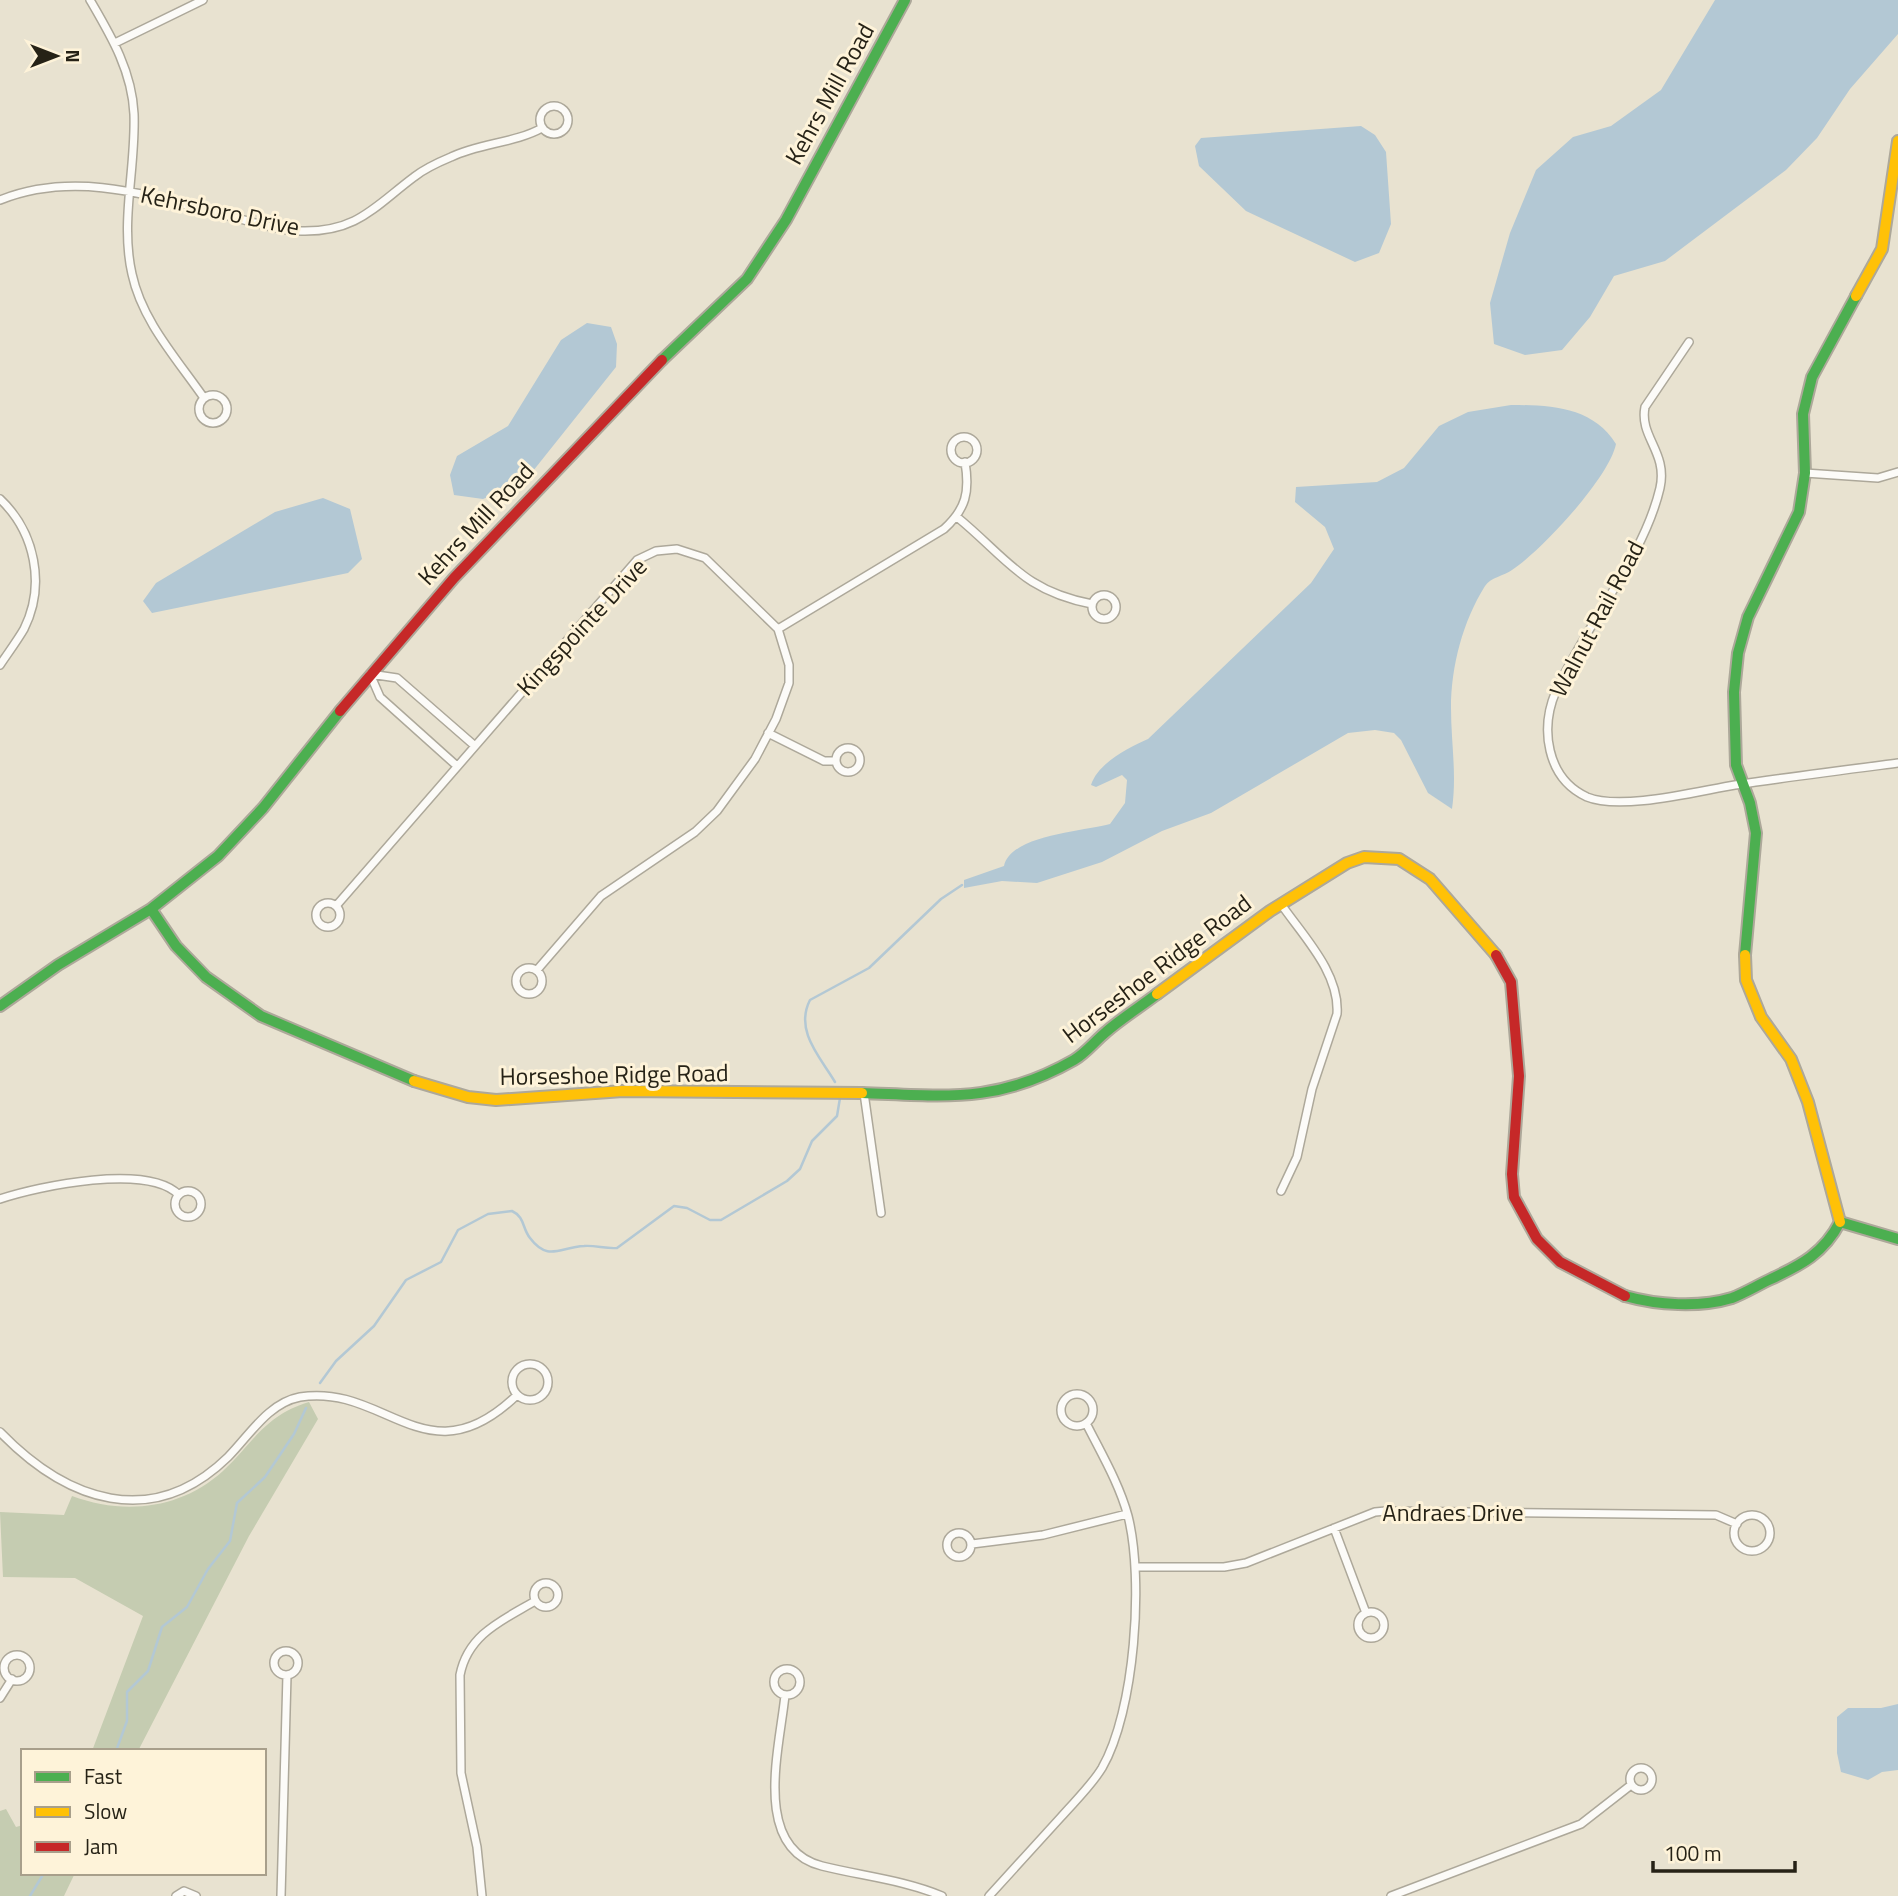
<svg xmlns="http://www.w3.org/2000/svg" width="1898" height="1896" font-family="'Titillium Web',sans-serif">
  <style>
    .forest { fill: #c5ccb1 }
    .water { fill: #b3c8d4 }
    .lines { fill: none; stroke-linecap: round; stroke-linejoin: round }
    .stream { stroke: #b3c8d4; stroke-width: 2.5 }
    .street-casing { stroke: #ada89a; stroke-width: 10 }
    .fast-casing { stroke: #ada89a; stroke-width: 14 }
    .slow-casing { stroke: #ada89a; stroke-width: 14 }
    .jam-casing { stroke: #ada89a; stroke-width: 14 }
    .street { stroke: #fcfbf8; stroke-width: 7 }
    .fast { stroke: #4caf50; stroke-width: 10 }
    .slow { stroke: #ffc107; stroke-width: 10 }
    .jam { stroke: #c62828; stroke-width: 10 }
    .labels { text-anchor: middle; stroke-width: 6; stroke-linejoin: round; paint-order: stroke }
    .street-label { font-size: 24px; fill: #262216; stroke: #fef3d9 }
  </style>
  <rect width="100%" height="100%" fill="#e8e2d0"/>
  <path class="forest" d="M309,1402L318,1419L249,1536L138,1751H92L143,1616L75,1578L3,1577L0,1512L64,1515L72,1496C123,1515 180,1510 223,1471C254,1442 265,1415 309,1402Z
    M6,1809L16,1827L23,1825V1873H75L64,1896H0V1811Z"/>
  <path class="water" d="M1715,0H1898V34L1850,89L1817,138L1786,170L1665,261L1614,276L1590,317L1562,350L1525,355L1494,344L1490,303L1510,233L1536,170L1573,137L1611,126L1661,90Z
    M1361,126L1375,135L1386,152L1391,224L1379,253L1355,262L1246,211L1199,166L1195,146L1201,138Z
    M587,323L611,327L617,344L616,367L525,481L483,499L454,495L450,475L457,456L508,426L561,340Z
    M1511,405C1551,405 1593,407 1616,444C1609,478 1542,550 1512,570C1504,576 1491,577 1485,586C1463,621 1451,666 1451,708C1451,743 1457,774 1452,809L1428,793L1401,740L1394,733L1375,730L1348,733L1211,813L1162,831L1102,862L1037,883L1002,881L964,888V880L1004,866C1010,835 1085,831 1110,824L1125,803L1127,780L1122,775L1096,787L1091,785C1098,763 1128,748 1148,739L1311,583L1334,549L1325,527L1295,502L1296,487L1377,482L1404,468L1439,426L1468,412Z
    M323,498L350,509L362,559L348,573L152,613L143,601L156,583L275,512Z
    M1898,1704V1770L1882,1772L1868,1780L1841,1772L1837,1753V1717L1848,1708H1881Z"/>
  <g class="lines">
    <path class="stream" d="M835,1082C821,1058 794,1031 810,1000L869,968L941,899L962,885
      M320,1383L336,1361L374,1326L406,1280L441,1262L458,1230L488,1214L512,1211C525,1217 522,1228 530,1238C548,1262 560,1247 584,1246C595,1245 606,1249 617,1248L674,1206L687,1208L710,1220H721L787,1181L800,1169L812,1141L837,1116L840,1098
      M116,1751L127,1721V1692L148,1671L162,1627L187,1607L208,1569L230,1541L237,1503L265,1477L294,1434L306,1408
      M30,1896L44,1873"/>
    <g class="street-casing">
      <path id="street" d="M90,0C111,36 132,71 134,114C136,167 120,222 132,274C142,321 177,359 204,398
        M115,43L203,0
        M540 120a14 14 0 1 1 28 0a14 14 0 1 1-28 0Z
        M0,200C80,168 160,199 240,219C260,224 281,231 302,231C357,232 374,207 414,177C424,169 439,162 451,157C480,143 515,143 542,128
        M1689,342L1645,407C1639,437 1668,452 1660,488C1644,557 1585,626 1556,691C1540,728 1546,778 1587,797C1621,811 1698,791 1735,785C1789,777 1844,770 1898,763
        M199 409a14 14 0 1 1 28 0a14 14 0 1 1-28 0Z
        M951 450a13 13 0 1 1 26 0a13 13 0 1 1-26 0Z
        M1805,473L1878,478L1898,472
        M0,499C35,532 46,585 24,629C17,641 8,653 0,665
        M957,517C1007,558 1023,591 1092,604
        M1092 607a12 12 0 1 1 24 0a12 12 0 1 1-24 0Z
        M778,629L944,529C966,509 970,492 965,462
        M370,674L397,678L475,746
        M370,674L380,697L457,766
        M768,733L824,761H836
        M836 760a12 12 0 1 1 24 0a12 12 0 1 1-24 0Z
        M316 915a12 12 0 1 1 24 0a12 12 0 1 1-24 0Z
        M336,906L637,560L656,551L677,549L705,558L778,629L789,665V683L776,719L755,759L717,811L695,832L601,896L537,970
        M516 981a13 13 0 1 1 26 0a13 13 0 1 1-26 0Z
        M864,1093L881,1213
        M1281,1191L1297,1157L1312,1089L1337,1014C1340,973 1303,936 1281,904
        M175 1204a13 13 0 1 1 26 0a13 13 0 1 1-26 0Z
        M0,1199C39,1186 148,1163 179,1195
        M512 1382a18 18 0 1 1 36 0a18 18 0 1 1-36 0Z
        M1061 1410a16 16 0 1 1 32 0a16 16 0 1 1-32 0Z
        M0,1432C67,1501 152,1531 228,1457C249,1436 268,1403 300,1397C386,1383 427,1482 517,1395
        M1734 1533a18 18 0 1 1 36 0a18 18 0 1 1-36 0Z
        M1334,1528L1366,1613
        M947 1545a12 12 0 1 1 24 0a12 12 0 1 1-24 0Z
        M972,1544L1043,1535L1127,1514
        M1135,1567H1224L1246,1563L1375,1512L1386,1511L1716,1515L1737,1524
        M534 1595a12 12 0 1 1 24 0a12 12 0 1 1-24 0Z
        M1358 1625a13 13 0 1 1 26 0a13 13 0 1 1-26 0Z
        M274 1663a12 12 0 1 1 24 0a12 12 0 1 1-24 0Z
        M4 1668a13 13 0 1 1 26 0a13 13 0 1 1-26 0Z
        M774 1682a13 13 0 1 1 26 0a13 13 0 1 1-26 0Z
        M785,1695C780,1747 751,1848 822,1866C862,1876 904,1880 942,1896
        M0,1698L12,1679
        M1630 1779a11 11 0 1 1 22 0a11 11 0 1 1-22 0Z
        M176,1896L184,1891L196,1896
        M281,1896L287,1675
        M482,1896L477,1847L461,1773L460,1675C468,1634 503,1620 535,1601
        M989,1896C1013,1870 1037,1843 1061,1817C1075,1801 1091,1786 1102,1768C1135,1711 1144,1579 1128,1516C1119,1483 1101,1453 1086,1423
        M1391,1896L1581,1824L1631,1785"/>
    </g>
    <g class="fast-casing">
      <path id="fast" d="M662,360L747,279L786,220L905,0
        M151,909L176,946L206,977L261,1016L414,1081
        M1745,955L1756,833L1750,803L1736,765L1734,692L1738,653L1748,617L1799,512L1805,473L1803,414L1812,377L1856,296
        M0,1006L58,965L151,909L218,856L263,808L340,711
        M862,1093C946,1096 997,1104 1074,1060C1086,1053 1095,1041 1106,1032C1122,1018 1140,1007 1157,994
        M1625,1296C1657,1305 1699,1308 1732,1298C1745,1293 1758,1285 1771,1279C1801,1265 1824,1253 1840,1222L1898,1239"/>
    </g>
    <g class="slow-casing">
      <path id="slow" d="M1856,296L1882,249L1898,141
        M1745,955L1746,980L1761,1017L1791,1059L1808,1102L1840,1222
        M1157,994L1270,911L1347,863L1364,857L1399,859L1430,879L1496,955
        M414,1081L468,1097L496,1100L623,1091L862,1093"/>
    </g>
    <g class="jam-casing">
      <path id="jam" d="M340,711L454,578L662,360
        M1496,955L1511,982L1519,1076L1512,1174L1514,1197L1537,1239L1560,1262L1625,1296"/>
    </g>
    <use href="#street" class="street"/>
    <use href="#fast" class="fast"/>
    <use href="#slow" class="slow"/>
    <use href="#jam" class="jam"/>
  </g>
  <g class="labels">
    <g class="street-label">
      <text transform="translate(830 94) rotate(-61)" y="8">Kehrs Mill Road</text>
      <text transform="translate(220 211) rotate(12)" y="8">Kehrsboro Drive</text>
      <text transform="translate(476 524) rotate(-47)" y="8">Kehrs Mill Road</text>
      <text transform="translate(1597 619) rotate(-62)" y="8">Walnut Rail Road</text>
      <text transform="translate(582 627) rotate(-47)" y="8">Kingspointe Drive</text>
      <text transform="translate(1157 969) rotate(-37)" y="8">Horseshoe Ridge Road</text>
      <text transform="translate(614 1075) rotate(-1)" y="8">Horseshoe Ridge Road</text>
      <text x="1453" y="1521">Andraes Drive</text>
    </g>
  </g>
  <rect x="21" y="1749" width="245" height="126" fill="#fef3d9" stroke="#a89f8b" stroke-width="2"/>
  <rect x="35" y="1772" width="35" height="10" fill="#4caf50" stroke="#a89f8b" stroke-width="2"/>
  <text x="84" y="1784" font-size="21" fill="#262216">Fast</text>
  <rect x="35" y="1807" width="35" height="10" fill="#ffc107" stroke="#a89f8b" stroke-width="2"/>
  <text x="84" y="1819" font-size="21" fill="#262216">Slow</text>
  <rect x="35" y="1842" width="35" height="10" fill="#c62828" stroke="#a89f8b" stroke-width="2"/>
  <text x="84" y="1854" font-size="21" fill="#262216">Jam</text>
  <g transform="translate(56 56) rotate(90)" stroke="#fef3d9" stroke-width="5" paint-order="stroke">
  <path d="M0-5L12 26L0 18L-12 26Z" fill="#262216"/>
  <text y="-10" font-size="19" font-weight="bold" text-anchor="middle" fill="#262216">N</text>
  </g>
  <path d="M1653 1861v10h142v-10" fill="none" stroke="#262216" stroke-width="3.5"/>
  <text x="1664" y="1861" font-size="21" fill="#262216" stroke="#fef3d9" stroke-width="5" paint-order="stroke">100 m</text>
</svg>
